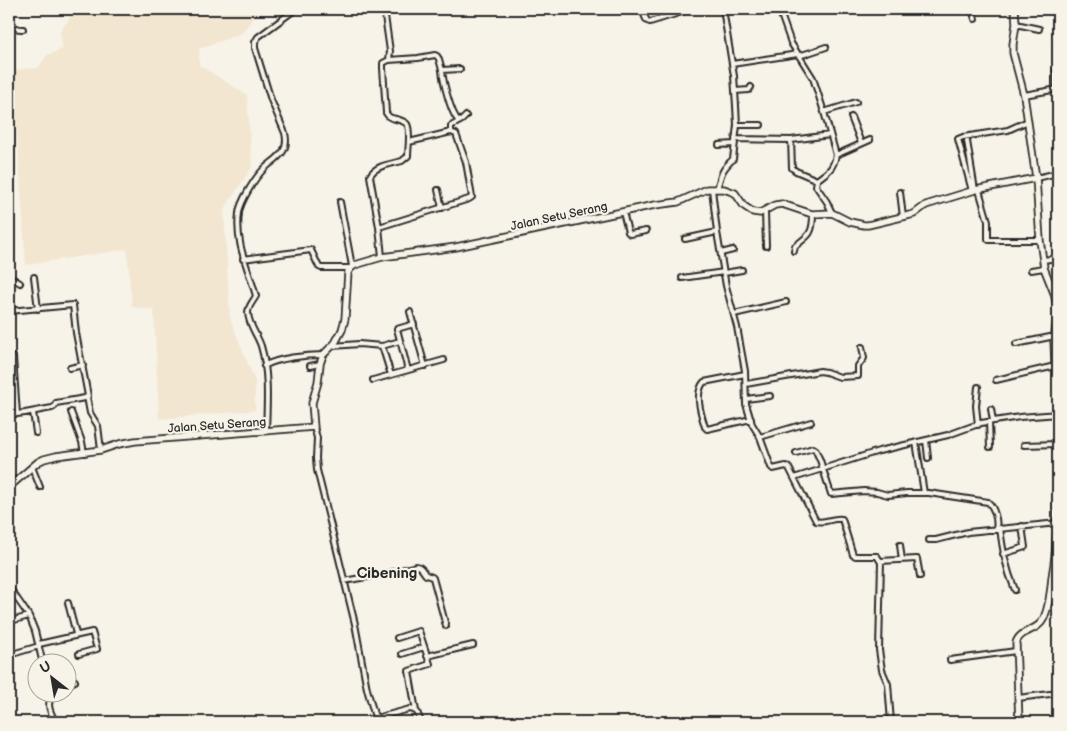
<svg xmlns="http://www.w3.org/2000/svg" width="1067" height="731" font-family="'Balsamiq Sans',sans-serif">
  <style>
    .built { fill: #f2e6d0 }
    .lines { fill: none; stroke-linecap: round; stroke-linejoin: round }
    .street-casing { stroke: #2b2b2b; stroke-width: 8 }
    .secondary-casing { stroke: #2b2b2b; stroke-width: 9 }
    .street { stroke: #f7f3e8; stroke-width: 4 }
    .secondary { stroke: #f7f3e8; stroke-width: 5.5 }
    .labels { text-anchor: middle; stroke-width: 4.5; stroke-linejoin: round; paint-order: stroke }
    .street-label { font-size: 12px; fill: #2b2b2b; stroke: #f7f3e8 }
    .quarter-label { font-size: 15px; font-weight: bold; fill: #2b2b2b; stroke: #f7f3e8 }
  </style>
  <rect width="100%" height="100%" fill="#f7f3e8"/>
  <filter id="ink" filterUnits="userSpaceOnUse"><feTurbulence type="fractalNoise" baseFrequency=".02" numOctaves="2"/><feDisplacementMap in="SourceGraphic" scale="10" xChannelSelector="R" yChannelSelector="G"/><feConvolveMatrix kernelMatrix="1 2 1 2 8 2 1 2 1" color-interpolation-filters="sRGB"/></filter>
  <g filter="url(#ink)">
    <path class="built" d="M76,9H260L242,33L199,49V65L247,95L252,167L224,210L230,318L255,382V410L159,419L154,310L132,307L127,249L26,265L13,70L38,68L47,55L63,49L60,32Z"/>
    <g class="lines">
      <g class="street-casing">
        <path id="street" d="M642,9L645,17L647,21L650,22L692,9
          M779,9L791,43L813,78L824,112L836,155
          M798,9H799
          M972,9L975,19
          M1016,24L1039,29
          M9,26C14,26 17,30 23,29
          M1056,33L1057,50L1058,53
          M799,56L826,47
          M389,60L418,58L435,55L437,56L439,59L442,70L460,69
          M732,64L798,54
          M442,70C443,81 451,115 459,121
          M1057,89L1056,70L1058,66
          M735,91L749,90L751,87
          M1024,95L1058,89
          M824,112L856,102
          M851,117L861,143
          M737,125H761
          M451,132V126L462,120L466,116
          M735,139L791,140L830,135
          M791,140L792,168L796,171L817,180L816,186L827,202L832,213
          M967,141L975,190
          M719,145L734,144
          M1036,178L1058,173
          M817,180C828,171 833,170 836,155L870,140
          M712,189L717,232L726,286L737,327L745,371L746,404L752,424L760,437L771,467L773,469L786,466L789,468L816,521C825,524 833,517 842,519L853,555L856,556H877L880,561L917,559L920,576
          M717,189C722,172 721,171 733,159L737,125L736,106L734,76L723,9
          M438,190L442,208
          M979,190L988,221V239L989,240H1040
          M972,191L958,139L963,137L1008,130L1028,121
          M900,192L903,217
          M340,202L352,266
          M765,211L766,246
          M623,212L628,232L630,234L646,231
          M379,227L469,199L472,197L466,162L456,134L451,132L409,142
          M685,239L717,232
          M794,251L795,246C810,235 813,233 813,214
          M721,253L733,250
          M382,257L379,227L370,176C375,165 392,164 402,161L408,156C408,149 411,130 407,124C404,121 400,120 396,119C391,118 389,118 386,113L383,68V63L389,60L390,51L384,9
          M243,259L311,250L319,267L321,268H351
          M1043,260L1058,258
          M1031,270L1044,268
          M724,273L742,270
          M9,276L20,283
          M34,277L38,309
          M682,278L724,272
          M9,311L73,305L76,333L88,396L85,398L56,403L54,407L52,408L25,413L9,415
          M410,312L425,366
          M734,314L786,302
          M1016,344L1050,337H1054
          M333,346L359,344L382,346L400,341
          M382,346L391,375
          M13,357L17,414
          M264,366C277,358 307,355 323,355
          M310,366L320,364
          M70,368L83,365
          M408,370L397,329L414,324
          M745,374L704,382C694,393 701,414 705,427L707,429L751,419
          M373,380L444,360
          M996,380L1055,366
          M746,384L820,371L826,372L840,377L858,376V366L864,358L862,347
          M87,397L90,413L98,426L101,450
          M746,399L770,396
          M991,409L993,421
          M33,412L36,433
          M71,412L82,442L84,453
          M989,422L990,447
          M978,425L976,406L978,387
          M314,427L317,438L316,458L317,470L328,514L355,624L367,689L374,714L376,717H380L410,709L414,710L417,712L421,722
          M266,431C267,403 269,373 261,346C257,334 249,326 248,313C248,306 253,302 256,296C248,267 235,244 239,213C240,202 255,178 263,170C275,158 290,154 285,133L271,100L255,48V42L258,37L296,9
          M760,437L811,422
          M926,440L928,458
          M916,442L924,493
          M1024,445L1058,444
          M796,453L813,448L815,449L820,460L831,494L864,491L877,492L888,495L907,493H929L988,502C994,507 998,521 996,529
          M32,467L40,487
          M794,478L879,451L948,435L981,423L1020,417L1058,414
          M1000,528C1003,552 1006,568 1015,590
          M929,540H936L968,532L1058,523
          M900,545L902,560
          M1003,554L1025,547L1022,526
          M881,561L879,650L882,670L888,684L891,722
          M344,581L389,573L416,566C422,566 422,571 426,575L432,577L433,578L446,626
          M9,587L29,616L35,631L43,664
          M68,603L76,634
          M9,621H11L29,616
          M397,638L419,631L430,664L409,671L416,711
          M39,644L92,632L97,649L79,654
          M402,654L424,647
          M9,655L39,646
          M427,656L473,645
          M950,660L1016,651
          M68,684L75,681
          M51,694V698C46,706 52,714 55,722
          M1018,698L1058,693"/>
      </g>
      <g class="secondary-casing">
        <path id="secondary" d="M1015,9L1016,24L1013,44V53L1024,95L1036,178
          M9,487L38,462L44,459L56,456L101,450L119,444L135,441L314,427L312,403L318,382L320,364L323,355L335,343L342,330L345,319L348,272L351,268L355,265L382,257L456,247L655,205L678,202L707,189H724L735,193L744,206L753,212L760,213L775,205L782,204L812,214L832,213L850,222L864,225H868L906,216L914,214L926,205L975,190L1036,178L1040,240L1044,268L1054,293L1058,310L1054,341L1055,366L1057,371H1058
          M1019,722L1016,643C1020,629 1038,632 1044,618C1049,606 1051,590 1052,577C1054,565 1056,553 1056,542C1058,516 1057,490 1058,464"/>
      </g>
      <use href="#street" class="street"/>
      <use href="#secondary" class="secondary"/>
    </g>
  </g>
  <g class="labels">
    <g class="street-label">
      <text transform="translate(559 216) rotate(-12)" y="4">Jalan Setu Serang</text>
      <text transform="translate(217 425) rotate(-4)" y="4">Jalan Setu Serang</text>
    </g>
    <g class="quarter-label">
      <text x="387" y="578">Cibening</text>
    </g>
  </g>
  <rect width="1067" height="731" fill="none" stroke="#f7f3e8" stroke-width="30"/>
  <rect x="15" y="15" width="1037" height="701" fill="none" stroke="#2b2b2b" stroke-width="2" filter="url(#ink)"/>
  <g transform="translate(52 678) rotate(329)"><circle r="24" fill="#f7f3e8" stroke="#a5a39c"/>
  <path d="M0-4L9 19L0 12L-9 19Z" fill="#2b2b2b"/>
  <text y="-8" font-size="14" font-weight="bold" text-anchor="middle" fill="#2b2b2b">U</text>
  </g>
</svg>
